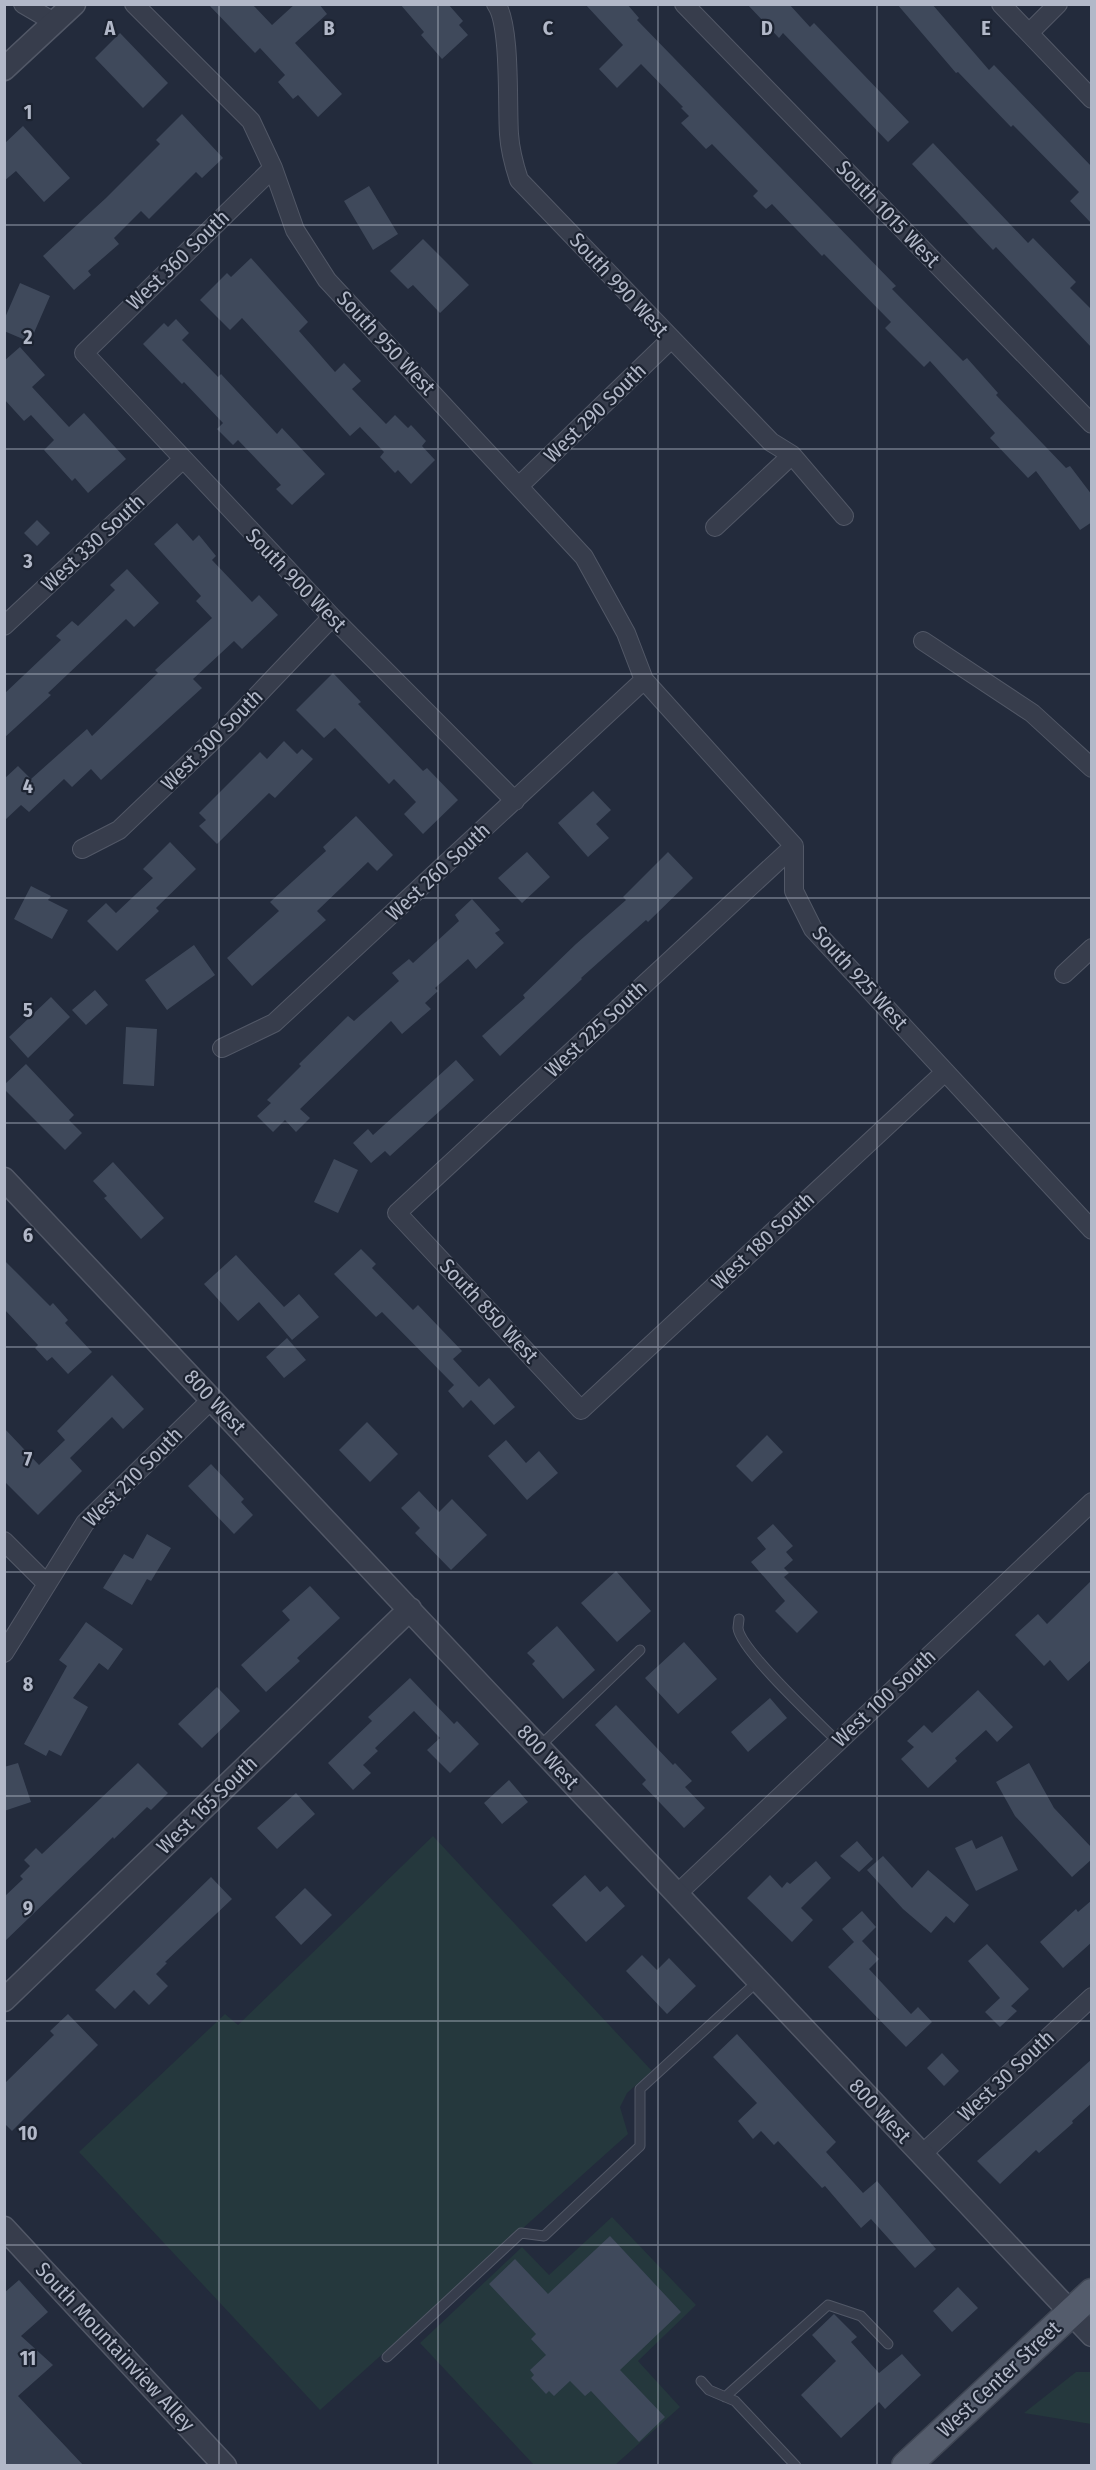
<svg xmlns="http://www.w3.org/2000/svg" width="1096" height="2470" font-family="'Fira Sans Condensed',sans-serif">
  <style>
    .green { fill: #25383d }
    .building { fill: #3f495b }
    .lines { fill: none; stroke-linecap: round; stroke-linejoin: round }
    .service-casing { stroke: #525867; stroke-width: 11 }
    .minor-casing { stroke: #525867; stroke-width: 20 }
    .tertiary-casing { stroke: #525867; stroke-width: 25 }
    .primary-casing { stroke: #404755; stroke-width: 31 }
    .service { stroke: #373d4c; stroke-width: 9 }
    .minor { stroke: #373d4c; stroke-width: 18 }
    .tertiary { stroke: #373d4c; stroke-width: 22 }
    .primary { stroke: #545c6c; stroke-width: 28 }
    .grid { fill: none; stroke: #b2b8c8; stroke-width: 1.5; stroke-opacity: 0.55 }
    .labels { text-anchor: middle; stroke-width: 4.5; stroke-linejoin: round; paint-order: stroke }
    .street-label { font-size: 21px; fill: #b2b8c8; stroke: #1c2331 }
    .grid-label { font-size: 20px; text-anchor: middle; font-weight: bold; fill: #b2b8c8; stroke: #1c2331; stroke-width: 4.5; stroke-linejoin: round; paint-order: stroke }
  </style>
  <rect width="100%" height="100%" fill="#232b3c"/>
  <path class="green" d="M433,1836L652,2071L627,2093L620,2107L628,2134L320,2410L79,2152L225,2014L238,2025Z
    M612,2217L696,2305L638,2361L680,2407L615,2465H534L420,2343L522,2247L549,2275Z
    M1076,2372H1091V2424L1024,2413Z"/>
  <path class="building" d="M208,4H252L272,25L295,4H319L327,14L295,43L342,94L318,117L298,95L293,99L278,82L285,75L260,48L255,53Z
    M400,4H448L463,21L459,25L468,35L442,59L421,35L424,32Z
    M585,4H627L639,18L637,20L896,286L892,289L963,361L967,358L998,393L996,395L1066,468L1070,466L1092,495V522L1080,530L1036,471L1028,478L990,438L995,433L930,361L924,367L885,328L891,322L824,254L822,256L772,204L766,209L753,196L758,191L712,144L706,149L681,123L689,116L681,108L683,107L641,64L617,88L599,69L623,45Z
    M747,4H789L810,27L814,23L909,122L888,142L783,33L779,38Z
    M897,4H932L989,70L994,65L1092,167V224L1070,201L1079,192L1013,125L1011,127L958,72L956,73Z
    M120,33L168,83L143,108L95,58Z
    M182,114L223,158L202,178L196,172L149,219L141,211L114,238L119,244L88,271L91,275L74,290L43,256L106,198L160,144L156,140Z
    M23,126L70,178L44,202L16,171L4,181V144Z
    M933,143L1028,243L1033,238L1076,282L1070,288L1092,310V348L996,247L993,250L912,164Z
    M369,186L398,234L373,250L344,201Z
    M423,239L469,285L440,313L413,285L408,289L390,271Z
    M251,258L308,322L299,331L335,372L344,363L361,381L352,389L386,424L395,415L408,428L411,425L426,441L422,446L435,460L411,484L398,470L395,473L380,457L384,452L360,427L350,436L242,318L230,330L200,300L227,273L231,277Z
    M20,283L50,296L30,342L4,331V320Z
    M176,319L189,333L182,340L218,377L221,374L277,434L282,428L325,474L292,505L276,489L281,485L238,440L233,445L217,429L223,423L184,382L182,384L143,344L164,323L168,327Z
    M20,347L45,375L32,387L69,427L84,413L126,459L88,493L75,478L72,481L44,450L54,440L31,415L24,421L4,399V361Z
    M37,520L50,533L37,546L24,533Z
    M177,523L193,541L199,535L216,556L212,560L252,602L259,595L278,615L242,649L234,641L193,679L202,688L101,780L91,769L72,787L64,779L29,812L21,805L4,821V779L18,766L31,779L87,729L92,736L158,673L155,670L212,618L196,601L201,596L154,544Z
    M127,569L159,603L134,627L126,619L48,693L51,695L4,738V694L61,640L56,636L72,621L78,626L115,590L110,585Z
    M333,673L361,702L358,704L423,771L427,768L458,800L423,834L404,814L416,802L394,779L389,784L335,728L324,738L296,710Z
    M284,741L297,754L302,749L313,759L275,798L269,793L217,844L199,826L206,820L199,813L260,752L267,759Z
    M593,791L611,810L596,824L609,838L588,857L558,823Z
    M356,816L393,855L377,871L368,862L317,911L326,920L252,986L227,958L279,911L270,902L326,851L323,847Z
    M170,842L196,869L156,908L159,911L117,951L87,921L106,903L116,913L153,878L143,869Z
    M527,852L550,877L522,903L498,878Z
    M668,852L693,878L648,922L646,920L581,978L582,979L500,1056L482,1036L525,998L523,995L576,944L626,900L623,897Z
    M31,886L51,896L48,900L68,910L52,939L14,919Z
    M472,899L500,930L495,933L504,943L476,969L468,959L435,988L438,991L425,1003L431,1009L402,1034L391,1021L300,1109L310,1118L296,1132L285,1120L273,1132L257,1116L271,1103L267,1100L301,1066L299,1064L348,1016L354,1021L399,981L392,973L409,959L413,963L459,921L455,915Z
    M194,945L215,975L167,1010L145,980Z
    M95,990L108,1005L86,1025L72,1010Z
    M51,997L70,1017L28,1058L9,1037Z
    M126,1027L157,1029L154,1086L123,1084Z
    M456,1060L474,1080L390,1156L385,1151L371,1163L353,1143L368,1129L373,1135Z
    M26,1064L74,1115L69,1120L82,1133L65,1150L4,1089V1085Z
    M334,1159L358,1170L338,1213L314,1202Z
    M113,1162L164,1218L141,1239L104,1198L107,1196L93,1181Z
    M361,1249L376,1264L372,1268L413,1310L418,1305L462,1351L453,1359L479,1387L489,1378L515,1407L494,1425L471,1400L463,1408L448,1391L454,1385L382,1312L376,1317L334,1274Z
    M236,1255L284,1307L299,1294L319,1317L292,1340L259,1302L238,1321L204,1284Z
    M4,1260L50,1306L53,1303L68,1320L65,1323L92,1352L68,1374L52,1357L47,1361L35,1348L38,1345L4,1309Z
    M287,1338L306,1360L284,1378L266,1357Z
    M112,1375L144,1409L123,1429L112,1417L70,1458L82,1471L38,1515L4,1481V1428L39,1465L65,1440L57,1431Z
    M367,1422L398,1454L370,1482L339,1450Z
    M767,1435L783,1452L752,1482L736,1466Z
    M506,1440L526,1463L539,1451L558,1473L527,1500L488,1456Z
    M211,1464L244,1499L241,1502L253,1515L234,1534L188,1486Z
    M419,1491L439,1512L452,1499L487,1535L451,1570L415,1533L420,1528L401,1508Z
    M773,1524L793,1546L786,1552L793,1560L784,1568L789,1573L784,1577L818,1612L797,1633L775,1611L785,1601L751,1562L766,1549L757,1538Z
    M147,1534L171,1548L151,1581L147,1579L132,1605L103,1588L124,1554L133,1559Z
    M616,1571L651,1611L617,1642L581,1603Z
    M1092,1580V1659L1068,1681L1050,1660L1044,1666L1015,1635L1038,1614L1047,1624Z
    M310,1586L340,1618L297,1658L300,1661L266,1692L241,1665L290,1620L282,1611Z
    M86,1622L123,1649L108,1670L99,1663L73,1698L88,1707L61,1756L49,1750L46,1756L24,1744L67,1666L59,1660Z
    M557,1626L595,1670L563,1699L532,1664L535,1661L527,1653Z
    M684,1642L717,1679L678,1714L645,1678Z
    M410,1678L454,1724L457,1721L479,1744L450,1773L427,1750L440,1738L414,1711L375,1748L378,1751L363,1765L371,1773L353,1790L328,1763L372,1721L368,1717Z
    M217,1687L240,1711L202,1748L178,1724Z
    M978,1690L1013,1727L997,1742L986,1730L955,1758L957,1761L928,1788L901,1759L914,1747L907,1741L924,1725L932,1733Z
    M770,1698L787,1718L748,1752L731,1732Z
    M616,1705L673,1765L675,1763L692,1781L685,1787L705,1808L684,1828L642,1784L646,1780L595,1725Z
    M18,1763L31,1802L4,1811V1767Z
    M138,1763L168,1793L151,1810L147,1807L114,1839L113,1837L4,1942V1897L23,1879L20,1876L30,1866L24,1860L36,1848L42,1854Z
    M1029,1763L1054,1808L1092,1848V1859L1072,1877L1015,1816L996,1782Z
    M509,1780L528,1802L502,1824L484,1803Z
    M296,1793L315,1814L277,1849L257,1828Z
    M1002,1836L1018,1870L976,1891L955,1848L972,1840L976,1849Z
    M857,1841L873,1859L859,1872L840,1856Z
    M883,1856L912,1888L928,1870L969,1905L954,1923L946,1916L931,1933L903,1909L867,1870Z
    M816,1861L831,1878L801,1908L813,1920L792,1942L747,1898L770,1875L782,1888L787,1882L790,1884Z
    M585,1875L600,1892L607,1886L625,1906L586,1942L552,1905Z
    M211,1877L232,1899L165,1962L167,1963L156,1974L168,1986L149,2005L134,1990L115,2009L95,1990Z
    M305,1888L332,1915L301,1945L275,1917Z
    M1092,1900V1942L1063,1968L1040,1942L1076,1909L1078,1912Z
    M862,1911L876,1927L862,1941L879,1959L869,1969L911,2014L918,2007L932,2022L906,2047L828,1967L854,1942L842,1929Z
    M987,1944L1029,1989L1011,2006L1017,2011L1000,2027L985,2012L1000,1998L968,1961Z
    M642,1955L657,1970L669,1958L696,1986L667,2014L626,1971Z
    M68,2014L98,2045L12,2131L4,2123V2084L54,2035L50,2031Z
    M737,2034L836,2142L826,2152L863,2193L877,2181L936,2249L915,2268L871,2219L861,2228L825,2186L822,2188L778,2141L774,2145L761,2131L753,2139L738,2121L757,2103L713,2057Z
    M942,2053L959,2071L944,2086L927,2068Z
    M1092,2059V2103L1072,2121L1073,2123L1039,2153L1036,2150L1000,2184L977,2161Z
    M610,2236L681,2312L620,2370L665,2417L639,2442L591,2391L585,2396L570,2381L554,2396L549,2391L546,2394L531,2378L534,2375L530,2370L546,2355L531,2339L536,2334L489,2284L515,2259L548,2294Z
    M19,2280L48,2312L21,2336L53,2365L18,2396L84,2466H4V2293Z
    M958,2287L978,2308L952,2332L933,2311Z
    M834,2314L857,2337L851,2342L879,2373L902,2354L921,2375L885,2409L879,2402L841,2438L801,2395L836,2361L812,2335Z"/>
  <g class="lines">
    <g class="service-casing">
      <path id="service" d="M739,1619C739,1620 738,1627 738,1628C740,1650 819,1723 838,1742
        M539,1747L640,1650
        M387,2357L521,2233L544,2236L640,2146V2089L758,1981
        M701,2381L709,2390L735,2401L796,2466
        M725,2397L828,2305L861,2316L888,2344"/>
    </g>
    <g class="minor-casing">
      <path id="minor" d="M23,4L54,22
        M134,4L251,121L273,168L295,230L327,280L584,557L626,633L644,680L794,846V891L813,929L1092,1230
        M496,4C511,24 507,107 509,134C510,150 514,165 519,180L771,442L792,455L844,516
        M684,4L1092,424
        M1001,4L1092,99
        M1029,33L1058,4
        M273,168L84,353L332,617L515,801
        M520,485L670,340
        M715,527L792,455
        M4,626L182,460
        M923,641L1032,713L1092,768
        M794,846L397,1213L581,1410L945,1072
        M82,849L119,830L229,725L332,617
        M1064,974L1092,948
        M222,1048L274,1023L644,680
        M4,1541L46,1583
        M4,1653L85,1523L212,1399
        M677,1894L1092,1502
        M921,2155L1092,1997"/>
    </g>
    <g class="tertiary-casing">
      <path id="tertiary" d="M4,69L74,4
        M4,1179L1092,2335
        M4,2000L410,1609
        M4,2228L225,2466"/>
    </g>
    <g class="primary-casing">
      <path id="primary" d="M906,2466L1092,2293"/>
    </g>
    <use href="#service" class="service"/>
    <use href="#minor" class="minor"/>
    <use href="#tertiary" class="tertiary"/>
    <use href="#primary" class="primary"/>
  </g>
  <path class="grid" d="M219,4V2466M438,4V2466M658,4V2466M877,4V2466M4,225H1092M4,449H1092M4,674H1092M4,898H1092M4,1123H1092M4,1347H1092M4,1572H1092M4,1796H1092M4,2021H1092M4,2245H1092"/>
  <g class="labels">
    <g class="street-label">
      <text transform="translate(888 214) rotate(46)" y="7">South 1015 West</text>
      <text transform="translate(178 260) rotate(-44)" y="7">West 360 South</text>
      <text transform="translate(619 285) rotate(47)" y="7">South 990 West</text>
      <text transform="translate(386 343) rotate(47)" y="7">South 950 West</text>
      <text transform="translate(595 413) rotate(-44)" y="7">West 290 South</text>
      <text transform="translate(93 543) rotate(-43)" y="7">West 330 South</text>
      <text transform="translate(296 580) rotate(46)" y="7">South 900 West</text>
      <text transform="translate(212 740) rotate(-45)" y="7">West 300 South</text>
      <text transform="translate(438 872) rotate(-43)" y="7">West 260 South</text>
      <text transform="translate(860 978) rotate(48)" y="7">South 925 West</text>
      <text transform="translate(596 1029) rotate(-43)" y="7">West 225 South</text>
      <text transform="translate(763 1241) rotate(-43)" y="7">West 180 South</text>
      <text transform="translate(489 1311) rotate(47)" y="7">South 850 West</text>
      <text transform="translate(215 1402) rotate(47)" y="7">800 West</text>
      <text transform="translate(133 1477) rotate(-45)" y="7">West 210 South</text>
      <text transform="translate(884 1698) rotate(-43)" y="7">West 100 South</text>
      <text transform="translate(548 1757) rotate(47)" y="7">800 West</text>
      <text transform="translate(207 1805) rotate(-44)" y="7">West 165 South</text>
      <text transform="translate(1006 2076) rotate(-43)" y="7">West 30 South</text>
      <text transform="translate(880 2111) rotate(47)" y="7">800 West</text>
      <text transform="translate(115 2347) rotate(47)" y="7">South Mountainview Alley</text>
      <text transform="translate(999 2379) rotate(-43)" y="7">West Center Street</text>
    </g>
  </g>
  <g class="grid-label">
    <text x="110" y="35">A</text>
    <text x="329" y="35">B</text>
    <text x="548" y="35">C</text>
    <text x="767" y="35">D</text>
    <text x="986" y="35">E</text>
    <text x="28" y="119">1</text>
    <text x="28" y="344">2</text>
    <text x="28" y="568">3</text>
    <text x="28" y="793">4</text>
    <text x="28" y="1017">5</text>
    <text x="28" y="1242">6</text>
    <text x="28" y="1466">7</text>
    <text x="28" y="1691">8</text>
    <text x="28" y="1915">9</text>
    <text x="28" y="2140">10</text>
    <text x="28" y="2365">11</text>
  </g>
  <rect width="1096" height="2470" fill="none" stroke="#b2b8c8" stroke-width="12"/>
</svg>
